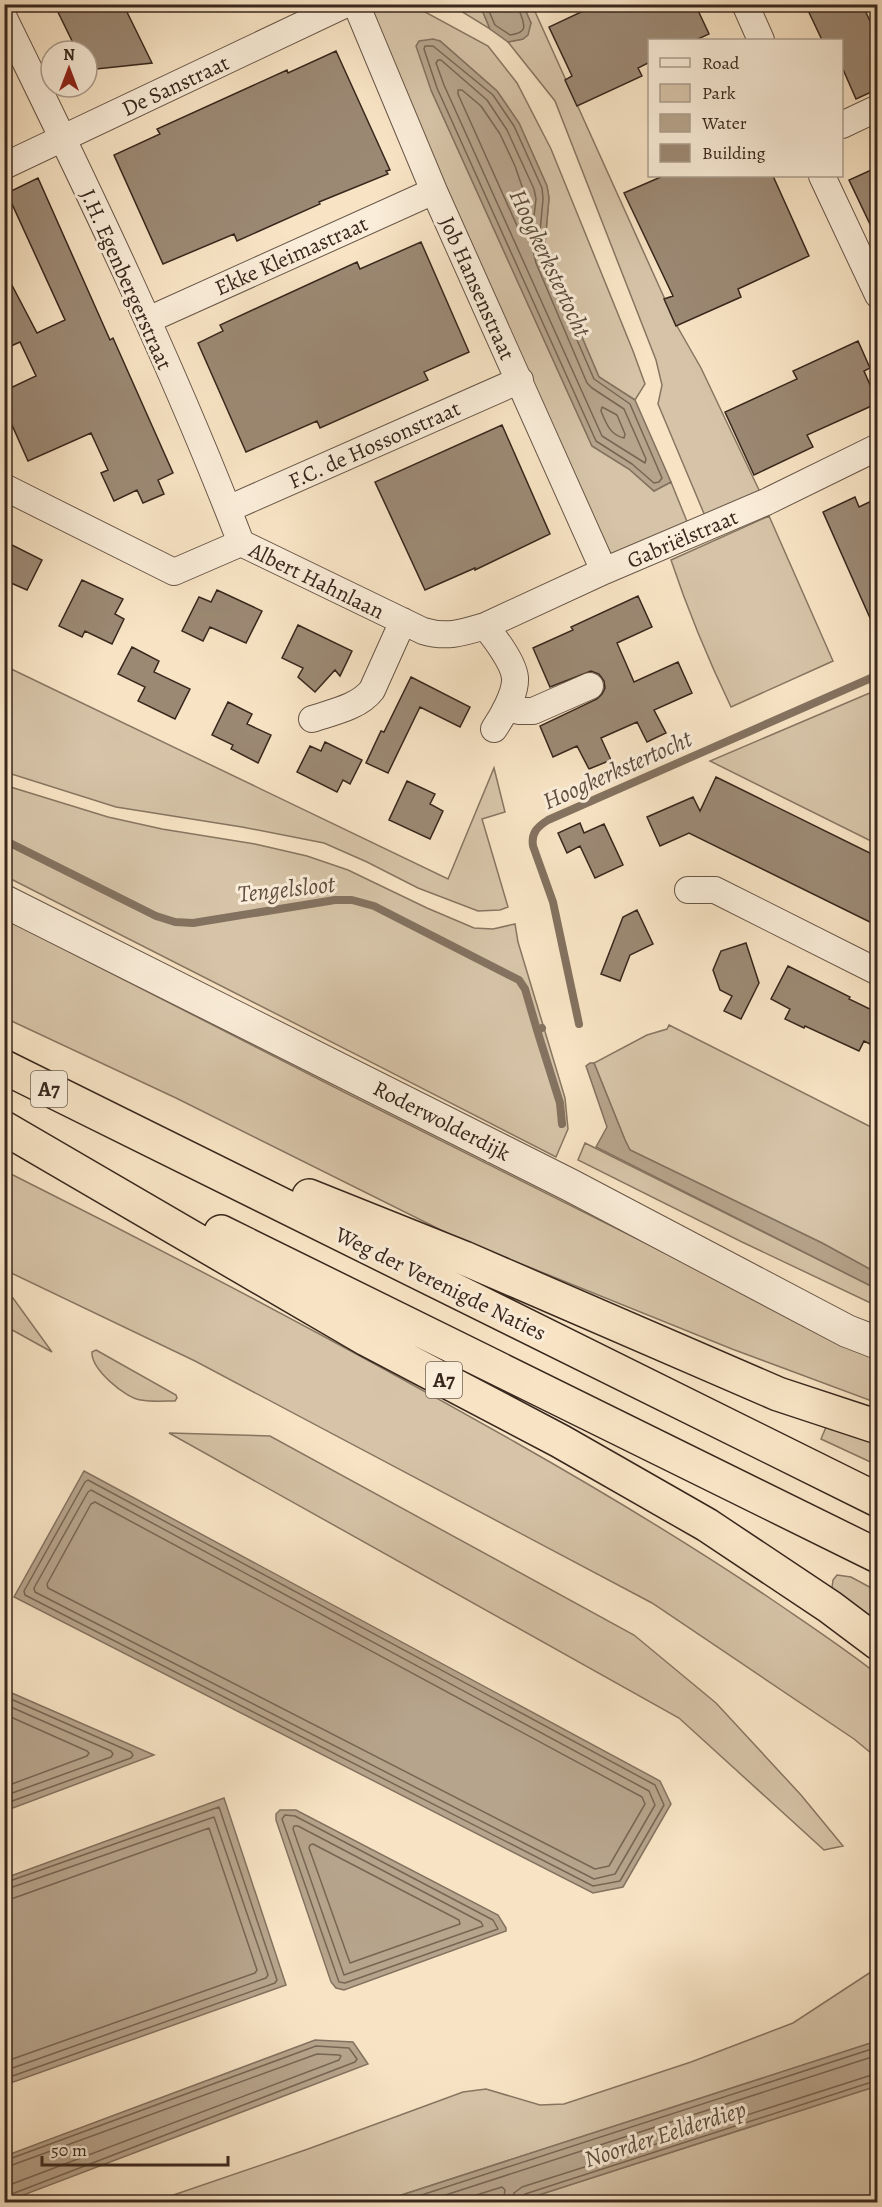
<svg xmlns="http://www.w3.org/2000/svg" width="882" height="2207" font-family="Alegreya,serif">
  <style>
    .green { fill: #d7c4a8; stroke: #887662; stroke-width: 1.5 }
    .water { fill: #b7a48c; stroke: #847260; stroke-width: 1.5 }
    .lines { fill: none; stroke-linecap: round; stroke-linejoin: round }
    .shore { stroke: #786654; stroke-width: 1.5 }
    .stream { stroke: #847260; stroke-width: 8 }
    .building { fill: #9c8974; stroke: #38271d; stroke-width: 1.5 }
    .minor-casing { stroke: #685647; stroke-width: 28 }
    .tertiary-casing { stroke: #685647; stroke-width: 34 }
    .motorway-casing { stroke: #38271d; stroke-width: 36 }
    .minor { stroke: #faedd9; stroke-width: 26 }
    .tertiary { stroke: #faedd9; stroke-width: 32 }
    .motorway { stroke: #f8e4c5; stroke-width: 33 }
    .labels { text-anchor: middle; stroke-width: 6; stroke-linejoin: round; paint-order: stroke }
    .shield { fill: #faedd9; stroke: #726255; stroke-width: 1.5 }
    .shield-label { font-size: 21px; font-weight: bold; fill: #38271d }
    .street-label { font-size: 22px; fill: #38271d; stroke: #faedd9 }
    .water-label { font-size: 24px; font-style: italic; fill: #5e4c3e; stroke: #faedd9 }
  </style>
  <rect width="100%" height="100%" fill="#f8e4c5"/>
  <filter id="stains"><feTurbulence type="fractalNoise" baseFrequency=".00333" numOctaves="4"/><feColorMatrix values="0 0 0 0 .2 0 0 0 0 .09 0 0 0 0 .02 0 0 0 .5 -.17"/></filter>
  <radialGradient id="worn" r=".72"><stop offset=".6" stop-color="#630" stop-opacity="0"/><stop offset="1" stop-color="#630" stop-opacity=".3"/></radialGradient>
  <path class="green" d="M374,5H421L425,12L488,46L517,83L551,149L633,351L645,384L635,400L599,377L549,260L545,243L549,198L547,186L519,123L497,91L440,41L431,90L592,446L629,469L654,491L671,482L688,524L608,558L487,278L366,8Z
    M451,5H480L490,29Z
    M523,5H532L677,326L701,368L760,492L705,516L658,404L662,385L656,360L555,101L508,42L523,39L531,23Z
    M769,516L833,661L731,707C708,659 688,611 671,560Z
    M5,666L448,879L494,768L505,812L482,819L508,907L500,910L478,911L418,888L367,862L324,843L242,827L116,807L5,772Z
    M872,692L878,703L877,844L710,761Z
    M4,785L108,817L162,829L255,844L307,856L348,870L427,908L474,928L493,929L515,924L518,942L565,1098L568,1129L556,1157C373,1062 188,970 5,876Z
    M5,919L346,1093L877,1359V1403L732,1349L457,1238L176,1098L5,1018Z
    M669,1025L877,1130V1273L822,1243L630,1150L625,1140L594,1063L647,1035L667,1029Z
    M585,1143L877,1289V1306L742,1242L578,1160Z
    M5,1171C177,1257 347,1347 515,1442C603,1492 690,1544 774,1601C809,1625 844,1648 877,1674V1758L854,1739L652,1603L195,1361L5,1270Z
    M5,1293L13,1298L52,1352L5,1326Z
    M96,1350L176,1395L177,1398L175,1401C164,1401 152,1402 141,1400C125,1398 91,1369 92,1352Z
    M829,1420L877,1436V1465L821,1439Z
    M169,1433L270,1436L634,1635L716,1703L801,1795L843,1846L824,1850L679,1718Z
    M837,1575L851,1577L877,1591V1622L832,1588L833,1580Z
    M877,1968V2041L380,2202H153L308,2149L463,2092L486,2089L540,2105L564,2104L691,2062L793,2023Z
    M877,2086V2202H517Z"/>
  <path class="water" d="M480,5H523L531,23L528,35L523,39L508,42L490,29Z
    M433,39L440,41L497,91L519,123L547,186L549,198L545,243L549,260L599,377L635,400L671,482L654,491L629,469L592,446L431,90L416,46L419,41Z
    M590,1063H594L625,1140L630,1150L822,1243L877,1273V1289L596,1147L607,1127L586,1066Z
    M84,1471L660,1781L671,1804L623,1887L593,1893L14,1597Z
    M5,1690L154,1755L5,1811Z
    M224,1798L286,1985L5,2085V1878Z
    M280,1810H296L498,1915L506,1928V1931L344,1990L336,1988L331,1982L276,1820V1814Z
    M315,2040L353,2042L368,2064L5,2202V2156Z
    M877,2041V2086L517,2202H380Z"/>
  <g class="lines">
    <path class="shore" d="M486,4L495,25L510,35C534,32 520,20 518,4
      M433,46L493,95L514,126L542,188L543,199L539,243L543,262L594,379L630,404L662,478L659,482L654,483L632,464L596,441L437,88L424,49L425,46Z
      M438,60H441L487,100L507,130L534,189L536,199L531,243L536,263L587,383L592,388L624,409L646,459L645,463L602,436L444,85L436,63Z
      M458,90H462L481,106L500,134L515,166L526,198L522,229L518,228L458,94Z
      M602,407L617,415L625,434L624,438C610,435 606,423 601,411Z
      M88,1480L655,1785L664,1805L620,1881L593,1886L25,1595L24,1591L85,1482Z
      M91,1490L649,1791L655,1805L615,1874L594,1879L35,1592L34,1588L88,1492Z
      M95,1502L642,1797L645,1804L609,1866L595,1869L48,1588L47,1584L91,1504Z
      M4,1696L131,1752L133,1755L131,1758L4,1804
      M4,1704L111,1751L113,1754L111,1757L4,1796
      M4,1714L87,1751L89,1753L87,1756L4,1787
      M285,1815L295,1816L493,1920L498,1929L345,1983L339,1982L282,1819Z
      M294,1826H298L481,1922L483,1926L344,1975L293,1829Z
      M313,1844L459,1920L460,1924L350,1963L309,1848L310,1845Z
      M4,1883L219,1807L277,1980L275,1983L4,2079
      M4,1890L214,1817L268,1975L266,1978L4,2071
      M4,1899L14,1898L209,1828L257,1970L255,1973L4,2062
      M4,2161L316,2046L349,2048L357,2059L355,2062L4,2197
      M4,2168L317,2054L339,2055L341,2056L339,2060L4,2187
      M400,2202L878,2047
      M424,2202L878,2055
      M454,2202L502,2187L505,2190L503,2202
      M512,2202L514,2193L522,2187L878,2073
      M520,2202L521,2197L525,2194L878,2080"/>
    <path class="stream" d="M4,840L156,916L175,922L193,923L335,900H352L374,906L519,980L525,989L537,1030L542,1028
      M579,1024L553,902L533,846C531,833 537,827 548,820L878,675
      M537,1030L560,1103L562,1124"/>
  </g>
  <path class="building" d="M54,4H123L152,63L87,70V51H77Z
    M598,4H695L709,34L696,40H650V62L638,68L642,76L577,106L565,80L572,76L549,27Z
    M805,4H862L878,38V89L856,99L842,67V40H822Z
    M336,51L390,170L386,171L388,174L319,202L320,204L237,241L234,234L163,264L114,155L160,134L157,129L287,70L288,73Z
    M878,167V241L849,180Z
    M663,176H773L809,256L738,289L741,297L676,326L664,299L673,296L624,193Z
    M38,178L110,340L113,338L173,473L158,480L164,494L143,503L137,490L114,501L101,473L108,470L91,433L28,461L4,407V391L36,376L20,342L4,349V270L37,333L65,320L7,193Z
    M421,242L469,352L424,372L428,380L320,428L317,421L246,452L198,343L223,331L220,325L357,262L360,269Z
    M858,341L870,368L864,371L878,403L807,435L813,447L754,475L725,412L797,379L793,371Z
    M502,425L550,534L475,570V568L425,590L375,482Z
    M855,497L859,507L878,498V636L823,512Z
    M4,541L42,560L27,590L4,580Z
    M82,580L123,599L115,614L124,619L112,644L85,631L82,637L59,626Z
    M217,590L262,611L246,643L210,627L203,641L182,631L199,597L211,602Z
    M638,596L652,627L617,643L634,682L678,662L692,693L654,710L666,733L647,742L637,722L601,738L611,760L589,769L577,746L553,757L540,726L597,699L602,694L605,688L604,681L599,674L591,671L550,687L533,648L573,630L571,627Z
    M298,625L352,651L340,676L335,670L315,692L298,677L303,668L282,658Z
    M132,647L159,661L154,672L190,689L175,719L138,701L145,687L118,674Z
    M411,677L470,707L460,727L420,707L388,773L366,763L381,731L384,732Z
    M228,702L252,714L247,724L271,735L258,763L231,749L233,745L212,735Z
    M325,742L362,760L350,784L343,780L337,792L297,772L310,746L321,751Z
    M716,777L878,857V926L689,833L660,846L647,817L693,797L700,811Z
    M407,781L435,794L430,804L443,811L430,839L389,820Z
    M580,823L584,833L604,824L623,865L595,878L580,846L567,853L558,833Z
    M637,910L653,944L630,955L620,981L601,974L623,917Z
    M746,943L759,983L741,1019L724,1011L732,996L720,990L713,970L721,951Z
    M788,966L850,997L849,999L878,1013V1048L864,1041L859,1051L805,1026L804,1028L785,1019L790,1009L771,999Z"/>
  <g class="lines">
    <g class="minor-casing">
      <path id="minor" d="M356,4L434,191L604,571
        M745,4L761,40
        M4,18C89,191 172,364 241,543
        M842,125L878,108
        M4,166L346,4
        M822,176L878,295
        M148,320L434,191
        M4,487L174,572L241,543L423,631C446,638 462,633 485,626C494,637 514,663 515,678C516,693 502,717 494,729
        M228,509L520,380
        M485,626L604,571L766,502L878,447
        M509,704L518,711H533L590,686
        M312,719C333,712 359,707 372,690L403,621
        M688,890H715L878,972"/>
    </g>
    <g class="tertiary-casing">
      <path id="tertiary" d="M4,901L570,1185L847,1331L878,1343"/>
    </g>
    <g class="motorway-casing">
      <path id="motorway" d="M4,1067L878,1500
        M4,1128L366,1339L560,1441L707,1525L830,1607L878,1643
        M309,1196L464,1258L778,1394L878,1427
        M221,1232L878,1556"/>
    </g>
    <use href="#minor" class="minor"/>
    <use href="#tertiary" class="tertiary"/>
    <use href="#motorway" class="motorway"/>
  </g>
  <g class="labels">
    <g class="shield">
      <rect x="31" y="1071" width="36" height="36" rx="4.5"/>
      <rect x="426" y="1362" width="36" height="36" rx="4.5"/>
    </g>
    <g class="shield-label">
      <text x="49" y="1096">A7</text>
      <text x="444" y="1387">A7</text>
    </g>
    <g class="street-label">
      <text transform="translate(175 85) rotate(-25)" y="8">De Sanstraat</text>
      <text transform="translate(291 255) rotate(-24)" y="8">Ekke Kleimastraat</text>
      <text transform="translate(127 279) rotate(66)" y="8">J.H. Egenbergerstraat</text>
      <text transform="translate(478 288) rotate(66)" y="8">Job Hansenstraat</text>
      <text transform="translate(374 444) rotate(-24)" y="8">F.C. de Hossonstraat</text>
      <text transform="translate(682 538) rotate(-23)" y="8">Gabriëlstraat</text>
      <text transform="translate(317 580) rotate(26)" y="8">Albert Hahnlaan</text>
      <text transform="translate(442 1120) rotate(27)" y="8">Roderwolderdijk</text>
      <text transform="translate(441 1283) rotate(26)" y="8">Weg der Verenigde Naties</text>
    </g>
    <g class="water-label">
      <text transform="translate(550 263) rotate(65)" y="8">Hoogkerkstertocht</text>
      <text transform="translate(617 770) rotate(-24)" y="8">Hoogkerkstertocht</text>
      <text transform="translate(286 889) rotate(-6)" y="8">Tengelsloot</text>
      <text transform="translate(665 2134) rotate(-18)" y="8">Noorder Eelderdiep</text>
    </g>
  </g>
  <rect width="882" height="2207" fill="none" stroke="#f8e4c5" stroke-width="24"/>
  <rect x="6" y="6" width="870" height="2195" fill="none" stroke="#38271d" stroke-width="3"/>
  <rect x="12" y="12" width="858" height="2183" fill="none" stroke="#38271d" stroke-width="1.5"/>
  <rect x="648" y="39" width="195" height="138" fill="#faedd9" stroke="#ac9e8e" stroke-width="1.5"/>
  <rect x="660" y="58" width="30" height="9" fill="#faedd9" stroke="#ac9e8e" stroke-width="1.5"/>
  <text x="702" y="69" font-size="18" fill="#38271d">Road</text>
  <rect x="660" y="84" width="30" height="18" fill="#d7c4a8" stroke="#ac9e8e" stroke-width="1.5"/>
  <text x="702" y="99" font-size="18" fill="#38271d">Park</text>
  <rect x="660" y="114" width="30" height="18" fill="#b7a48c" stroke="#ac9e8e" stroke-width="1.5"/>
  <text x="702" y="129" font-size="18" fill="#38271d">Water</text>
  <rect x="660" y="144" width="30" height="18" fill="#9c8974" stroke="#ac9e8e" stroke-width="1.5"/>
  <text x="702" y="159" font-size="18" fill="#38271d">Building</text>
  <g transform="translate(69 69)"><circle r="28" fill="#faedd9" stroke="#ac9e8e" stroke-width="1.5"/>
  <path d="M0-4.5L10 22L0 15L-10 22Z" fill="#8f2418"/>
  <text y="-9" font-size="16" font-weight="bold" text-anchor="middle" fill="#38271d">N</text>
  </g>
  <path d="M42 2156v9h186v-9" fill="none" stroke="#38271d" stroke-width="3"/>
  <text x="51" y="2156" font-size="18" fill="#38271d" stroke="#faedd9" stroke-width="4.5" paint-order="stroke">50 m</text>
  <rect width="100%" height="100%" filter="url(#stains)"/>
  <rect width="100%" height="100%" fill="url(#worn)"/>
</svg>
